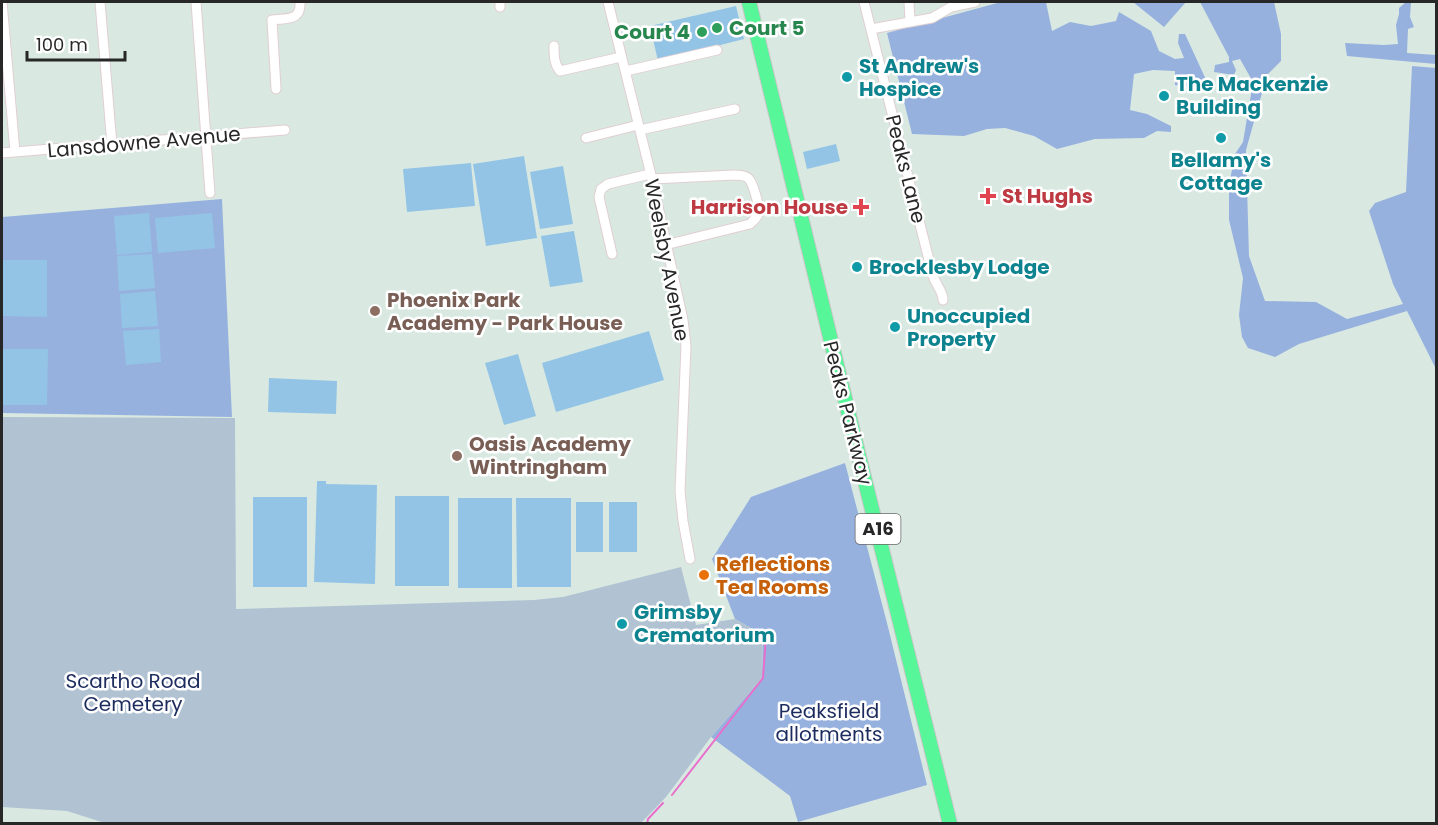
<svg xmlns="http://www.w3.org/2000/svg" width="1438" height="825" font-family="Poppins,sans-serif">
  <style>
    .green { fill: #97b1de }
    .cemetery { fill: #b1c2d2 }
    .pitch { fill: #93c4e5 }
    .lines { fill: none; stroke-linecap: round; stroke-linejoin: round }
    .stream { stroke: #e86fcb; stroke-width: 2 }
    .minor-casing { stroke: #e0ced2; stroke-width: 11 }
    .highway-casing { stroke: #c7c7c7; stroke-width: 16 }
    .minor { stroke: #fff; stroke-width: 9 }
    .highway { stroke: #57f698; stroke-width: 14 }
    .leisure-dot { fill: #2e9e5b; stroke: #fff; stroke-width: 2 }
    .culture-dot { fill: #0f9aa8; stroke: #fff; stroke-width: 2 }
    .health-dot { fill: #e0444e; stroke: #fff; stroke-width: 2 }
    .education-dot { fill: #8d6e63; stroke: #fff; stroke-width: 2 }
    .food-dot { fill: #e8710a; stroke: #fff; stroke-width: 2 }
    .labels { text-anchor: middle; stroke-width: 5; stroke-linejoin: round; paint-order: stroke }
    .shield { fill: #fff; stroke: #686868; stroke-width: 1.5 }
    .shield-label { font-size: 18px; font-weight: bold; fill: #272727 }
    .leisure-label { font-size: 20px; font-weight: bold; fill: #27864d; stroke: #fff; text-anchor: start }
    .culture-label { font-size: 20px; font-weight: bold; fill: #0d838f; stroke: #fff; text-anchor: start }
    .street-label { font-size: 20px; fill: #272727; stroke: #fff }
    .health-label { font-size: 20px; font-weight: bold; fill: #be3a42; stroke: #fff; text-anchor: start }
    .education-label { font-size: 20px; font-weight: bold; fill: #785e54; stroke: #fff; text-anchor: start }
    .food-label { font-size: 20px; font-weight: bold; fill: #c56008; stroke: #fff; text-anchor: start }
    .park-label { font-size: 20px; fill: #1c2c5f; stroke: #fff }
  </style>
  <rect width="100%" height="100%" fill="#d9e9e2"/>
  <path class="green" d="M1001,2H1046L1052,31L1070,22L1091,26L1116,21L1119,12L1151,31L1159,51L1175,59L1184,58L1178,43L1179,34H1185L1208,84L1207,91L1175,85V71L1153,70L1134,74L1130,110L1147,114L1171,126V132L1157,131L1144,138L1095,139L1057,149L1034,136L1005,128L987,129L964,136L912,134L887,33Z
    M1133,2H1186L1164,27Z
    M1200,2H1274L1281,34V61L1267,75L1246,150L1249,256L1265,301L1316,302L1347,319L1403,304L1393,284L1369,211L1375,203L1406,192L1412,66L1436,68V369L1407,311L1299,344L1275,357L1248,348L1242,337L1239,315L1243,278L1229,220V185L1235,154L1243,142L1253,82L1240,59L1232,61L1236,70L1234,75L1214,72L1215,65L1229,62V57Z
    M1406,2H1411L1410,17L1414,27L1408,29L1407,53L1436,55V64L1347,56L1345,43L1384,45L1398,44L1396,25L1399,14V8Z
    M222,199L232,417L2,413V217Z
    M845,463L887,623L927,785L798,822L790,796L711,737L762,678L763,635L735,619L712,559L751,497Z"/>
  <path class="cemetery" d="M2,417L235,418L236,609L534,600L563,597L681,567L696,625L735,619L763,635L762,678L711,737L666,797L641,823L108,824L67,811L2,807Z"/>
  <path class="pitch" d="M736,6L744,39L658,61L650,26Z
    M836,144L840,161L807,169L803,152Z
    M524,156L537,238L486,246L473,164Z
    M471,163L475,206L407,212L403,169Z
    M563,166L573,224L540,229L530,172Z
    M149,213L152,252L117,255L114,216Z
    M212,213L215,248L158,253L155,218Z
    M574,231L583,282L550,287L541,236Z
    M152,254L155,288L119,291L117,256Z
    M2,260H47V317L2,316Z
    M155,291L158,326L122,328L120,294Z
    M159,329L161,362L126,365L123,331Z
    M649,331L664,380L556,412L542,363Z
    M2,349H48L47,405H2Z
    M518,354L536,416L504,425L485,363Z
    M269,378L337,381L336,414L268,412Z
    M317,481H326V484L377,485L375,584L314,582Z
    M395,496H449V586H395Z
    M253,497H307V587H253Z
    M458,498H512V588H458Z
    M516,498H571V587H517Z
    M576,502H603V552H576Z
    M609,502H637V552H609Z"/>
  <g class="lines">
    <path class="stream" d="M672,795L763,678L766,636
      M647,824L648,819L663,803"/>
    <g class="minor-casing">
      <path id="minor" d="M2,2L15,152
        M100,2L112,145
        M196,2L210,193
        M500,2V7
        M608,2L652,179L683,320L686,346L680,491L683,521L690,559
        M864,2L933,276C936,285 943,291 943,300
        M909,2L910,21
        M871,29L932,18L951,7L975,2
        M554,46C554,55 554,64 560,71L621,57
        M626,71L717,50
        M276,89L272,20C288,18 301,21 300,2
        M640,130L735,109
        M586,138L638,125
        M2,153L285,130
        M652,179L734,175C739,175 744,175 748,178C753,182 759,205 759,212C758,217 754,220 750,224L665,245
        M612,254L599,197L601,189L608,184L650,174"/>
    </g>
    <g class="highway-casing">
      <path id="highway" d="M749,2L862,469L950,824"/>
    </g>
    <use href="#minor" class="minor"/>
    <use href="#highway" class="highway"/>
  </g>
  <g class="leisure-dot">
    <circle cx="717" cy="28" r="6"/>
    <circle cx="702" cy="32" r="6"/>
  </g>
  <g class="culture-dot">
    <circle cx="847" cy="77" r="6"/>
    <circle cx="1164" cy="96" r="6"/>
    <circle cx="1221" cy="138" r="6"/>
    <circle cx="857" cy="267" r="6"/>
    <circle cx="895" cy="327" r="6"/>
    <circle cx="622" cy="624" r="6"/>
  </g>
  <g class="health-dot">
    <path d="M985 187h6v6h6v6h-6v6h-6v-6h-6v-6h6z"/>
    <path d="M858 198h6v6h6v6h-6v6h-6v-6h-6v-6h6z"/>
  </g>
  <g class="education-dot">
    <circle cx="375" cy="311" r="6"/>
    <circle cx="457" cy="456" r="6"/>
  </g>
  <circle class="food-dot" cx="704" cy="575" r="6"/>
  <g class="labels">
    <rect class="shield" x="855.5" y="514" width="45" height="30" rx="4.5"/>
    <g class="shield-label">
      <text x="878" y="535">A16</text>
    </g>
    <g class="leisure-label">
      <text x="729" y="35">Court 5</text>
      <text x="690" y="39" text-anchor="end">Court 4</text>
    </g>
    <g class="culture-label">
      <text x="859" y="73">St Andrew's<tspan x="859" dy="23">Hospice</tspan></text>
      <text x="1176" y="91">The Mackenzie<tspan x="1176" dy="23">Building</tspan></text>
      <text x="1221" y="167" text-anchor="middle">Bellamy's<tspan x="1221" dy="23">Cottage</tspan></text>
      <text x="869" y="274">Brocklesby Lodge</text>
      <text x="907" y="323">Unoccupied<tspan x="907" dy="23">Property</tspan></text>
      <text x="634" y="619">Grimsby<tspan x="634" dy="23">Crematorium</tspan></text>
    </g>
    <g class="street-label">
      <text transform="translate(144 142) rotate(-5)" y="7">Lansdowne Avenue</text>
      <text transform="translate(906 169) rotate(76)" y="7">Peaks Lane</text>
      <text transform="translate(667 260) rotate(79)" y="7">Weelsby Avenue</text>
      <text transform="translate(848 413) rotate(76)" y="7">Peaks Parkway</text>
    </g>
    <g class="health-label">
      <text x="1002" y="203">St Hughs</text>
      <text x="848" y="214" text-anchor="end">Harrison House</text>
    </g>
    <g class="education-label">
      <text x="387" y="307">Phoenix Park<tspan x="387" dy="23">Academy - Park House</tspan></text>
      <text x="469" y="451">Oasis Academy<tspan x="469" dy="23">Wintringham</tspan></text>
    </g>
    <g class="food-label">
      <text x="716" y="571">Reflections<tspan x="716" dy="23">Tea Rooms</tspan></text>
    </g>
    <g class="park-label">
      <text x="133" y="688">Scartho Road<tspan x="133" dy="23">Cemetery</tspan></text>
      <text x="829" y="718">Peaksfield<tspan x="829" dy="23">allotments</tspan></text>
    </g>
  </g>
  <rect width="1438" height="825" fill="none" stroke="#272727" stroke-width="6"/>
  <path d="M27 51v9h98v-9" fill="none" stroke="#272727" stroke-width="3"/>
  <text x="36" y="51" font-size="18" fill="#272727" stroke="#ffffff" stroke-width="4.5" paint-order="stroke">100 m</text>
</svg>
